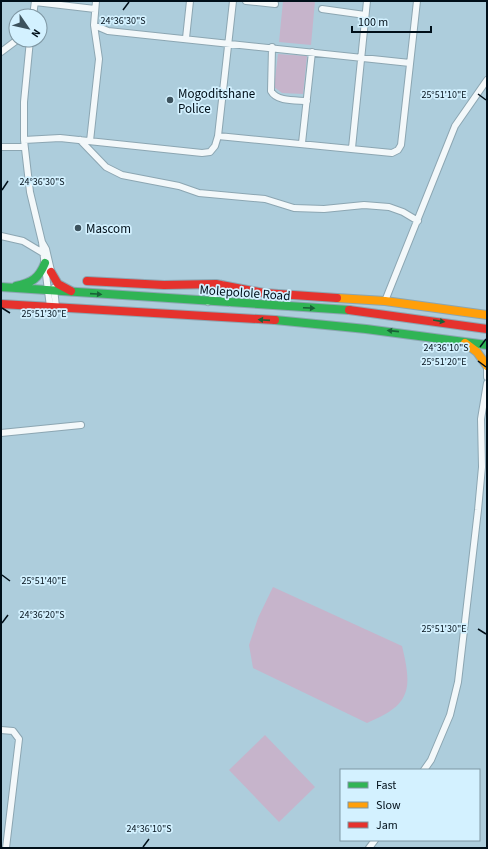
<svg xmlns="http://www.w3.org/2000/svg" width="488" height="849" font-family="'Source Sans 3',sans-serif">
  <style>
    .green { fill: #c6b4cb }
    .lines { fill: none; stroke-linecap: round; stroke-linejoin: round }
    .street-casing { stroke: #8ca6b2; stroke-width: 8 }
    .fast-casing { stroke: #8ca6b2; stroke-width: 10 }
    .slow-casing { stroke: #8ca6b2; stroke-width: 10 }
    .jam-casing { stroke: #8ca6b2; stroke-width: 10 }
    .street { stroke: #f3f8fa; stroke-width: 6 }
    .fast { stroke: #30b455; stroke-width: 8 }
    .slow { stroke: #ff9f0a; stroke-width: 8 }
    .jam { stroke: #e5322d; stroke-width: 8 }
    .oneway { fill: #186237 }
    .ticks { fill: none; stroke: #000f19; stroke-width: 1.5 }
    .poi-dot { fill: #3d525d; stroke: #d3f1ff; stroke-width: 1.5 }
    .labels { text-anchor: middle; stroke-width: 3.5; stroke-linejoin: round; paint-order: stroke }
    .poi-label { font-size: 13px; fill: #000f19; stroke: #d3f1ff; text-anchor: start }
    .street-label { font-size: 13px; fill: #000f19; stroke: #d3f1ff }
    .ticks-label { font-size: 10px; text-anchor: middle; fill: #000f19; stroke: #d3f1ff; stroke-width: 3.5; stroke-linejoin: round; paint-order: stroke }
  </style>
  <rect width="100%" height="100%" fill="#adcddc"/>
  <path class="green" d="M283,1H315L311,45L279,42Z
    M278,54L307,56L303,94L282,93L274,87Z
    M273,587L402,646C413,691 410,705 367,723L253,668L249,645L258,618Z
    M265,735L315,787L279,822L229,770Z"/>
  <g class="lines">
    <g class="street-casing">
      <path id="street" d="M96,1L94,25L108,31L410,63
        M246,1L275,4
        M35,2L95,9
        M322,9L365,15
        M33,16L35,1
        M186,38L190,1
        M30,40L24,102V140L30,192L42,242L50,307
        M272,47L271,91C277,102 296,100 307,101
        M1,52L17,40
        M218,136L392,153L398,150L401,145L417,1
        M24,140L60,138L202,153L210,152L215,146L218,136L233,1
        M80,140L106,167L122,175L179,186L199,193L265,199L294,208L324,209L364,205L389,207L403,212L418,221
        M90,141L99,59L94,25
        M302,143L312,52
        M1,147H24
        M352,148L367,1
        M1,236L23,241L43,253
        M42,242L46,249L52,275
        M54,288L56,307
        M220,289L230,303
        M385,301L455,126L487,80
        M208,302L220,289L222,284
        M487,363V377
        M1,433L81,425
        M1,730L13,731L19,739L6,848
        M424,770L431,760L450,715L458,682L478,510L482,467L481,419L487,383
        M369,848L375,840"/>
    </g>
    <g class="fast-casing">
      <path id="fast" d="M16,286C32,283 39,278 45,263
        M1,287L349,310
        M275,320L366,329L487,345"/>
    </g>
    <g class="slow-casing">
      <path id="slow" d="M337,298L385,301L487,315
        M465,343L477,352L487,366"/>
    </g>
    <g class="jam-casing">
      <path id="jam" d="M51,272L58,284L71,291
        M87,281L164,285L216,284L264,293L337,298
        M1,304L275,320
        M349,310L487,329"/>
    </g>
    <use href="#street" class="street"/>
    <use href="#fast" class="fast"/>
    <use href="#slow" class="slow"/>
    <use href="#jam" class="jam"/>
  </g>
  <defs><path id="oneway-solid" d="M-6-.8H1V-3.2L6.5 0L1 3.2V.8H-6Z"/></defs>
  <g class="oneway">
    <use href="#oneway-solid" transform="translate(96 294) rotate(4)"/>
    <use href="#oneway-solid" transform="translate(309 308) rotate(3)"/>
    <use href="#oneway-solid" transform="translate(264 320) rotate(-176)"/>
    <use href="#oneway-solid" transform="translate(439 321) rotate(9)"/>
    <use href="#oneway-solid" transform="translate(393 331) rotate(-174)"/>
  </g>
  <path class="ticks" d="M123,10L129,2M478,94L486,100M2,190L8,181M2,308L10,313M480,347L486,339M478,361L486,367M2,575L10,581M2,623L8,615M478,629L486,634M143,847L149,839"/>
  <g class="poi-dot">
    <circle cx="170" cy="100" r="4"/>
    <circle cx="78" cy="228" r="4"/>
  </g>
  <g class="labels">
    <g class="poi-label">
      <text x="178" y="98">Mogoditshane<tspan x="178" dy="15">Police</tspan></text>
      <text x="86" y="233">Mascom</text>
    </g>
    <g class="street-label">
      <text transform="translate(245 292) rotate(4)" y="5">Molepolole Road</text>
    </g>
  </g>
  <g class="ticks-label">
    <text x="123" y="24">24°36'30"S</text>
    <text x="444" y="98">25°51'10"E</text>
    <text x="42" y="185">24°36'30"S</text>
    <text x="44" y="317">25°51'30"E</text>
    <text x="446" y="351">24°36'10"S</text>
    <text x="444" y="365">25°51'20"E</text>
    <text x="44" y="584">25°51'40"E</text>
    <text x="42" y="618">24°36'20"S</text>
    <text x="444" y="632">25°51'30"E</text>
    <text x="149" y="832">24°36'10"S</text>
  </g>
  <rect width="488" height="849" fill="none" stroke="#000f19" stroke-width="4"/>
  <rect x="340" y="769" width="140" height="72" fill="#d3f1ff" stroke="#7f97a3"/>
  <rect x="348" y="782" width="20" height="6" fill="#30b455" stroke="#7f97a3"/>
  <text x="376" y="789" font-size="12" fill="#000f19">Fast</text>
  <rect x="348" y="802" width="20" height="6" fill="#ff9f0a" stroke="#7f97a3"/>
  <text x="376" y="809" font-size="12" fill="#000f19">Slow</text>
  <rect x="348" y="822" width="20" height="6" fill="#e5322d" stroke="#7f97a3"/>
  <text x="376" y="829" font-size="12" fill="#000f19">Jam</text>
  <g transform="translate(28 28) rotate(124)"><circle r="19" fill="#d3f1ff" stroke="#7f97a3"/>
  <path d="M0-3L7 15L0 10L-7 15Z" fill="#3d525d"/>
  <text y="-6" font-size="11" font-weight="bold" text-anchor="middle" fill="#000f19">N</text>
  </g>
  <path d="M352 26v6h79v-6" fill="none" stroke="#000f19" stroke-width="2"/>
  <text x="358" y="26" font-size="12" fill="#000f19" stroke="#d3f1ff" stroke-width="3" paint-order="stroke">100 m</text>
</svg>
